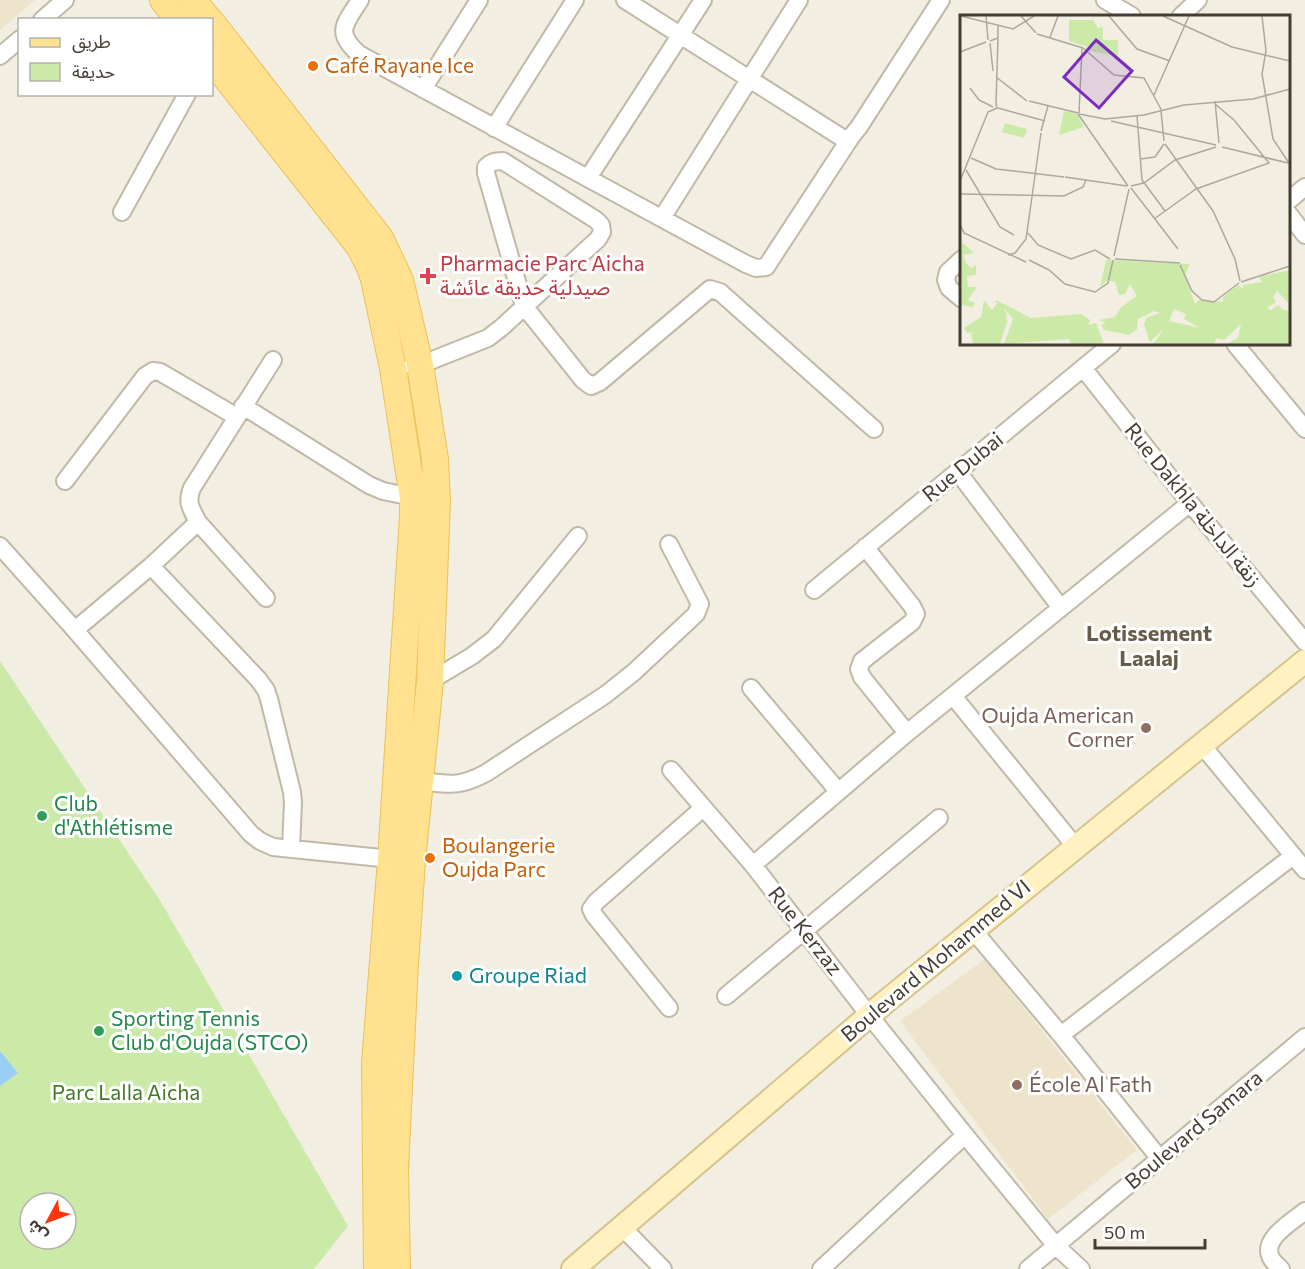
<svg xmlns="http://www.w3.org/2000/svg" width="1305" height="1269" font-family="Commissioner,'Noto Sans Arabic',sans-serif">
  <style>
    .education { fill: #ede4cb }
    .green { fill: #cbeaa8; fill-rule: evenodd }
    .water { fill: #99cef5 }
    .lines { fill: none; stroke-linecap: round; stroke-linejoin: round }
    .street-casing { stroke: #c1b9a7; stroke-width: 20 }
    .secondary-casing { stroke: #d5c48e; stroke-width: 26 }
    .primary-casing { stroke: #ebc158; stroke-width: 28 }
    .street { stroke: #fff; stroke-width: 16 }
    .secondary { stroke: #fff1c0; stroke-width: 22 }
    .primary { stroke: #ffe18f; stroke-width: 26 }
    .food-dot { fill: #e8710a; stroke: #fff; stroke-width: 2 }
    .health-dot { fill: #e0444e; stroke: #fff; stroke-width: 2 }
    .education-dot { fill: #8d6e63; stroke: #fff; stroke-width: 2 }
    .leisure-dot { fill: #2e9e5b; stroke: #fff; stroke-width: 2 }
    .culture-dot { fill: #0f9aa8; stroke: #fff; stroke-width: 2 }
    .labels { text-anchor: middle; stroke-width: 6; stroke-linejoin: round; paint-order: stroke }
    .food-label { font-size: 21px; fill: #c56008; stroke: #fff; text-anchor: start }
    .health-label { font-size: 21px; fill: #be3a42; stroke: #fff; text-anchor: start }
    .street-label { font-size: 21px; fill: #443e32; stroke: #fff }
    .education-label { font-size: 21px; fill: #785e54; stroke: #fff; text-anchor: end }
    .leisure-label { font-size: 21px; fill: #27864d; stroke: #fff; text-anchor: start }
    .culture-label { font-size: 21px; fill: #0d838f; stroke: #fff; text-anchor: start }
    .park-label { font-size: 21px; fill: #427923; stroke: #fff }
    .neighbourhood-label { font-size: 22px; font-weight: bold; fill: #685c49; stroke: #fff }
    .inset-road { fill: none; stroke: #ada89c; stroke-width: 1.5 }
    .view { fill: #7b2cbf; fill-opacity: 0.15; stroke: #7b2cbf; stroke-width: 3 }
    .inset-edge { fill: none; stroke: #443e32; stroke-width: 3 }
  </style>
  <rect width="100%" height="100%" fill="#f3eee2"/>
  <path class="education" d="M0,0H35L0,30Z
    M985,959L1137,1150L1048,1219L900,1021Z"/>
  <path class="green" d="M0,661L161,902L348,1226L314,1269H0ZM30,1203H66V1239H30Z"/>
  <path class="water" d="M0,1051L18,1073L0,1086Z"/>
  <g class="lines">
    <g class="street-casing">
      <path id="street" d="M360,0C345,24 334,32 359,54L746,264L756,268L766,267L851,137
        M625,0L844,139L851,137L859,127L941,0
        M1105,0L1132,16
        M1181,16L1198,0
        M42,20L65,0
        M0,56L20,39
        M423,89L479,0
        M494,128L575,0
        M588,178L703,0
        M1288,201L1305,187
        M122,212L187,94
        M1288,213L1305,235
        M662,218L799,0
        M962,259L948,272L946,280L949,288L962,299
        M1235,344L1305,429
        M412,366L420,365L488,338L501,328L598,239L602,232L601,225L596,220L503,161C495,161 491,162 486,167V173L524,306L583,380L591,386L600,382L710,289L720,292L874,429
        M1083,368L1190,503L1305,642
        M243,406L369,485L383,491L422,499
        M958,472L1061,608
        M65,481L145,376L153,371L160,372L237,417
        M198,522L266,598
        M0,546L75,630L251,834L260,841L273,847L401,860
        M865,547L912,606L916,614L912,622L862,661L859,669L862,677L907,733
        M151,566L258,679L266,690L269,699L292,792L293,802L291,849
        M814,590L1112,344
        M75,630L151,566L198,522C191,508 186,503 192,488L273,360
        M430,681L472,656L494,639L578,536
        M751,688L838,791
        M953,696L1075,846
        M1201,744L1305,870
        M671,770L753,865L869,1015L965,1135L1056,1246L1081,1269
        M419,781C449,784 458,788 486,773L605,695L634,672L696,614L700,604L669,544
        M753,865L907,733L1190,503
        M973,930L1061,1035L1160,1159
        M726,996L939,818
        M669,1008L594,915L591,909L596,902L703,808
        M1061,1035L1293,856
        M623,1228L663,1269
        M821,1269L965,1135
        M1028,1269L1305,1037
        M1281,1269C1278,1266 1273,1262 1271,1258C1261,1239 1292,1222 1305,1211"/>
    </g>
    <g class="secondary-casing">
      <path id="secondary" d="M573,1269L884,1003L1305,661"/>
    </g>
    <g class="primary-casing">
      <path id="primary" d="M163,0L179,20
        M193,0L209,20
        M212,23L380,238L400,280L420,365L435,459L437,501L430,681L412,861L405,964L395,1169L397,1269
        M212,60L359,246L369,265L374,279L393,368L413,498V515L391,860L375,1063L377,1269"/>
    </g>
    <use href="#street" class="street"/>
    <use href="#secondary" class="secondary"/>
    <use href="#primary" class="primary"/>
  </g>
  <g class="food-dot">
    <circle cx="313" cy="66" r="6"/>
    <circle cx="430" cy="858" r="6"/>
  </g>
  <path class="health-dot" d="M425 267h6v6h6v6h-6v6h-6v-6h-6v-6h6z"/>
  <g class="education-dot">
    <circle cx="1146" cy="728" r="6"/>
    <circle cx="1017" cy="1085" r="6"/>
  </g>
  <g class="leisure-dot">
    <circle cx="42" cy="816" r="6"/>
    <circle cx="99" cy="1031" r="6"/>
  </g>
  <circle class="culture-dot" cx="457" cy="976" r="6"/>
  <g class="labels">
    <g class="food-label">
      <text x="325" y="73">Café Rayane Ice</text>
      <text x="442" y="853">Boulangerie<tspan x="442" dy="24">Oujda Parc</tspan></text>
    </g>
    <g class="health-label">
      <text x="440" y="271">Pharmacie Parc Aicha<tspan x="440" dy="24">صيدلية حديقة عائشة</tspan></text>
    </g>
    <g class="street-label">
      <text transform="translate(963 467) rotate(-39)" y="7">Rue Dubai</text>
      <text transform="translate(1193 505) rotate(51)" y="7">Rue Dakhla زنقة الداخلة</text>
      <text transform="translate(805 931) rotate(52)" y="7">Rue Kerzaz</text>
      <text transform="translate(936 961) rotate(-40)" y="7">Boulevard Mohammed VI</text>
      <text transform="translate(1194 1130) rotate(-40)" y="7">Boulevard Samara</text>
    </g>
    <g class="education-label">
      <text x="1134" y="723">Oujda American<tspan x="1134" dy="24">Corner</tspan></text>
      <text x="1029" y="1092" text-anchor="start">École Al Fath</text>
    </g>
    <g class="leisure-label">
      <text x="54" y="811">Club<tspan x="54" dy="24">d'Athlétisme</tspan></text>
      <text x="111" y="1026">Sporting Tennis<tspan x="111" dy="24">Club d'Oujda (STCO)</tspan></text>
    </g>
    <g class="culture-label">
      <text x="469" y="983">Groupe Riad</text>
    </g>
    <g class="park-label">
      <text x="126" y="1100">Parc Lalla Aicha</text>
    </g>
    <g class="neighbourhood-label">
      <text x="1149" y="641">Lotissement<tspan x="1149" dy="25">Laalaj</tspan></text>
    </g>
  </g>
  <g transform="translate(960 15)">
    <rect width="330" height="330" fill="#f3eee2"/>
    <path d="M109,5H133L138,13L143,12V25H158V41L128,36L127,32L109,26ZM104,96L117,99L124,112L99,120ZM45,108L67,114L64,123L42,117ZM3,228L14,238L3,240L6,248L11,253L16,250V260L7,261L8,272H17L8,285L15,288L13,292L2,290L0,297V230ZM146,245L230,249L225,260L235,289L239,285L263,287V282L278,270L283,274V270L302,267L299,262L330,255V290L317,276L313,282L316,287L307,293L311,295L318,290L325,296L330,294V329H266L278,323L281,309L264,325L257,323L254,329H190L195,327L204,313L190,327L184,310L186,303L200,298L194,296L178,304L177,314L169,320L144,315L141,310L146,308L139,305L155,302L161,292L177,281L170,269L165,279L159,280L155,267L148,265L140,272ZM214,294L226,299L224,304L240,313L209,306ZM24,285L32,295L37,288L34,286H38L71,303L121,299L130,305L128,310L136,308L144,329H111L109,324L44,329L53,304L44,293L47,301L45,305L48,304L40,329H13L11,318L15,317L7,318L4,313L21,302Z" fill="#cbeaa8" fill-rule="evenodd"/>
    <path class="inset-road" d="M1,1L53,14L74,1M26,1L28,25M61,1L76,18M149,1L177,34L210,46M203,1L272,32L330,46M302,1L306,36L302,59L313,124L329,148M77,19L123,33L154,60L184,63L202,96M90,22L98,1M30,26L38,23V11M30,28L33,56M0,37L26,27M36,62L67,86M10,73L19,85L33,92M194,80L229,1M69,86L118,98M255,86L259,128M36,89L38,23M38,93L85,106M201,96L204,126M119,98L122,33M118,99L168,171M119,99L145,104L184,100L224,90L293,84L330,74M177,101L182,165L205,196M151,106L256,130M81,116L88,91M205,129L253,196L275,244L280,266M262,132L328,148M11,143L36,154L104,162M180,144L195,142L204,129M6,155L40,212L54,220M105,162L167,171M0,166L28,97L37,93L36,89M171,171L184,168L215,145L256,132M171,173L218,234M0,179L104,181L123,172L126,165M194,204L236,174L309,148L274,105L255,89M0,209L4,218L66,247M68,218L78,230L111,244L135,235L150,244M48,240L55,238L66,224L81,118M154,241L169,174M155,244L220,248M69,245L89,255L105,269L135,277L148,268L153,245M220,250L232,276L242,285L254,287L279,268M281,267L330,251"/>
    <path class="view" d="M136,25L172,56L139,93L104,62Z"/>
    <rect width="330" height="330" class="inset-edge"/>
  </g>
  <rect x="18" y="18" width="195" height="78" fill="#ffffff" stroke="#b4b2ad" stroke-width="1.5"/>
  <rect x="30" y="38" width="30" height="9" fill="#ffe18f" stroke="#b4b2ad" stroke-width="1.5"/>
  <text x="72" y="48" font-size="18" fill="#443e32">طريق</text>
  <rect x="30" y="63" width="30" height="18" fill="#cbeaa8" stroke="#b4b2ad" stroke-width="1.5"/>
  <text x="72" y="78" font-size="18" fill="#443e32">حديقة</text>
  <g transform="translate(48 1221) rotate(229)"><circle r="28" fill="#ffffff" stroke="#b4b2ad" stroke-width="1.5"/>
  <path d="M0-4.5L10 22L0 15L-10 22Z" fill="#ff350d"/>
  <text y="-9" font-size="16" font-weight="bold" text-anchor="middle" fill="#443e32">ش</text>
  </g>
  <path d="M1095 1239v9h110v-9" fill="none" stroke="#443e32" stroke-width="3"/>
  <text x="1104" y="1239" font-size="18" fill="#443e32" stroke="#ffffff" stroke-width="4.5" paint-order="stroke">50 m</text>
</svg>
